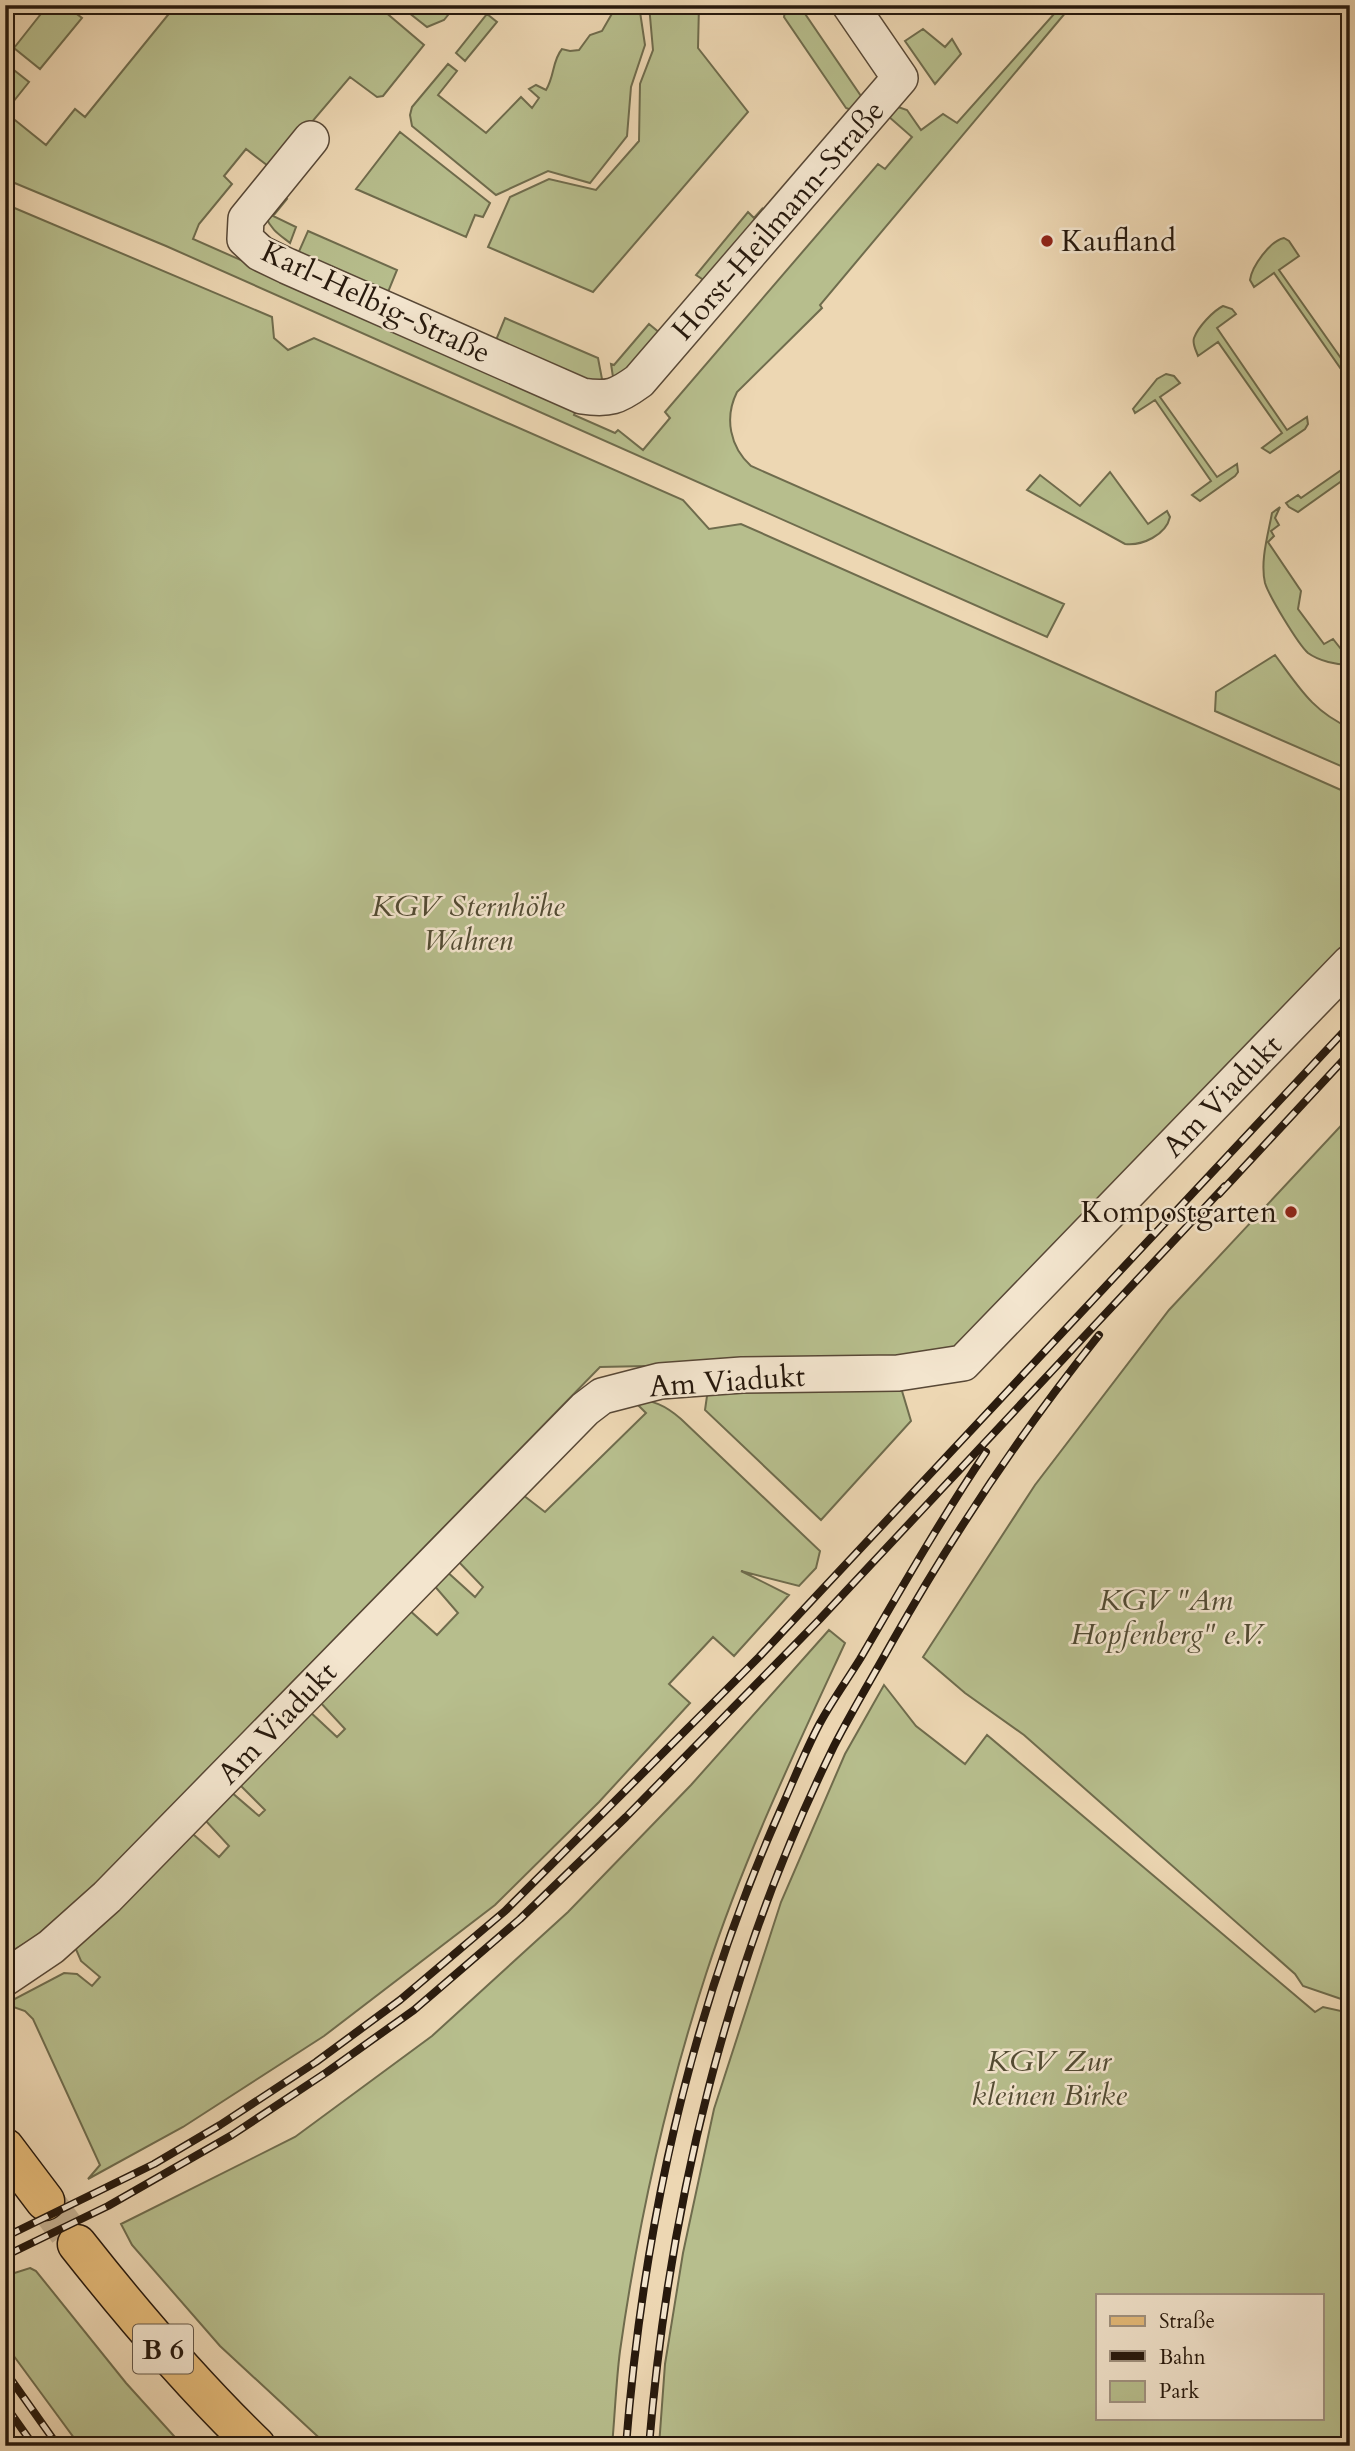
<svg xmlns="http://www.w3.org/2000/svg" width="1355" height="2451" font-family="Cardo,serif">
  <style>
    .green { fill: #b7be8d; stroke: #6f6c4d; stroke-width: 2; fill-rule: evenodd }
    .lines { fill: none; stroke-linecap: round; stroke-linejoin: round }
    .major-tunnel { stroke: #c5b192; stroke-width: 38; stroke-dasharray: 38 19; stroke-linecap: butt }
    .minor-casing { stroke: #584836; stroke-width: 38 }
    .major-casing { stroke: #27190d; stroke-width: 41 }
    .minor { stroke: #f3e5ce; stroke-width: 35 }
    .major { stroke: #e6bc7a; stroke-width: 38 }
    .rail-casing { stroke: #27190d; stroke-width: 8 }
    .rail { stroke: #f3e5ce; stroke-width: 5; stroke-dasharray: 16; stroke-linecap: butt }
    .poi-dot { fill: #8f2418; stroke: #f3e5ce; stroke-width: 2.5 }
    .labels { text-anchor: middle; stroke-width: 5; stroke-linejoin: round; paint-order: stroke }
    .shield { fill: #f3e5ce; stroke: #645647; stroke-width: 2 }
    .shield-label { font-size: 28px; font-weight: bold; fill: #27190d }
    .street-label { font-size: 30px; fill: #27190d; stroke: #f3e5ce }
    .poi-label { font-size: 30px; fill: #27190d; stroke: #f3e5ce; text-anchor: start }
    .park-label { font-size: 30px; font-style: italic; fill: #524b33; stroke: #f3e5ce }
  </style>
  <rect width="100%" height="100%" fill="#edd7b3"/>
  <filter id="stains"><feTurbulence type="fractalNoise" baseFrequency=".00286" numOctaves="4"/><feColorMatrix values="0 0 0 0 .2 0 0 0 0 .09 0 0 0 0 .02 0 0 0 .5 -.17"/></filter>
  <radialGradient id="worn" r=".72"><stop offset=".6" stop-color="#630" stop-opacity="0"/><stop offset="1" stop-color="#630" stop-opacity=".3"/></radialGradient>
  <path class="green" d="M48,5H65L82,18L40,69L14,48Z
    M176,5H377L424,45L383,96L377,97L350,77L272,169L246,149L224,176L232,184L199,224L193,239L577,408L574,415L615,433L618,430L643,450L670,418L665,412L878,164L885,169L912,137L888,116L898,107L907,110L921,130L943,114L957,123L1062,5H1072L820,305L822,308L737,392C724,418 730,447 751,466L1064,604L1047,637L166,246L5,179V112L46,145L75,109L85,117Z
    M399,5H456L444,20L427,27Z
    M617,5H639L645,45L631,87L627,136L590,183L548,171L496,195L412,126L410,115L412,107L448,64L457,71L438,95L486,133L521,97L532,108L539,98L529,89L536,85L546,90C555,75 552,61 562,49L570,51L579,50L590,35L602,31Z
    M649,5H699L698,48L748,112L593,292L488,247L510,197L549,179L596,190L639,141L640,84L653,50Z
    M793,5H799L863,99L854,111L846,108L784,17L785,11Z
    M487,14L497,22L465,61L456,53Z
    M923,29L945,47L952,39L961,54L935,84L905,41Z
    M5,63L29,82L5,112Z
    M400,132L490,203L483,217L475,215L466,237L356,189Z
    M282,195L287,199L273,216L296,227L290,243C280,235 271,230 266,217Z
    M5,204L272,317L274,338L288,350L314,338L683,500L709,529L741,524L1350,794V942L976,1336L939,1360L600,1367L83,1897L34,1938L5,1955Z
    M762,209L763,214L699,290L702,279L696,275L748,212L754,218Z
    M308,231L397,270L386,297L297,256Z
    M1284,238L1289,241L1299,256L1279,270L1350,371V382L1274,273L1254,287L1250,280C1252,266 1270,241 1284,238Z
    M1223,306L1232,309L1236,314L1217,328L1287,430L1307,417L1308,424L1305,429L1270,453L1262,448L1282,433L1218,342L1198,356C1196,350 1192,344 1194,338C1198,327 1213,311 1223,306Z
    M505,318L598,358L602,379L599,383L588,385L494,345Z
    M649,324L661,334L633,368L613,377L611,364L614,365Z
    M1166,374L1174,376L1180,383L1160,397L1217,477L1237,464L1238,472L1235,476L1200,501L1192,495L1211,481L1155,400L1135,413L1133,409L1157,379Z
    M1350,464V475L1298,512L1289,507L1286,503L1298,495L1301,498Z
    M1110,472L1148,524L1167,511L1170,517C1166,535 1142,546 1125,544L1027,490L1040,475L1080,506Z
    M1280,507L1275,518L1279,525L1271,531L1274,536L1268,542L1301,591L1298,609L1324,644L1333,639L1348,658L1345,663L1350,660V665C1337,665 1319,661 1308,653C1298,644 1269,596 1265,583C1260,561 1268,535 1272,513Z
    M1275,655C1299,687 1312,711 1350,728V770L1215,711L1216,692Z
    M1350,1116V2002L1303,1986L1295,1974L1024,1735L965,1693L923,1657L1035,1485L1169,1310Z
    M818,1389L902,1391L911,1421L821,1520L705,1410L707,1396L713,1390Z
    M632,1399C653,1400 665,1405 681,1419L820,1551L816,1568L799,1586L741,1571L789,1595L734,1656L713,1637L669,1684L690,1703L599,1802L495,1905L324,2036L183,2127L88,2179L100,2165L33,2019L25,2011L5,2004L64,1973L77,1974L92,1986L100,1977L81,1961L75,1947L188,1835H194L219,1857L229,1846L205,1820L231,1792L259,1816L265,1810L239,1784L309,1711L337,1737L345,1729L319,1701L408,1609L437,1635L458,1613L432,1583L445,1570L475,1597L483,1587L456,1559L523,1495L545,1512L646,1413Z
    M829,1630L845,1643C795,1751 743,1860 706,1974C666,2097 638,2224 620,2351C616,2382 615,2414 612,2446H328L220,2346L132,2245L121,2224L295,2137L432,2036L568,1912L691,1785Z
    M884,1685L916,1726L965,1764L987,1735L1315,2012L1323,2007L1350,2013V2446H659L665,2364L683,2253L714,2109L781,1902L845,1754ZM1098,2295H1322V2418H1098Z
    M30,2268L36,2271L126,2383L183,2446H80L5,2344V2276Z"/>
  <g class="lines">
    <path class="major-tunnel" d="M45,2201L77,2244"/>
    <g class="minor-casing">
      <path id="minor" d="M311,139L246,219L245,239L260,253L287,266L582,396C609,400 617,397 639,381L900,78L850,5
        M5,1978L51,1947L107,1897L585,1409L602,1396L660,1381L742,1375L898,1373L963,1363L1350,963"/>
    </g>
    <g class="major-casing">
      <path id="major" d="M5,2148L45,2201
        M77,2244C133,2315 191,2383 256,2446"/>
    </g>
    <use href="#minor" class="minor"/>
    <use href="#major" class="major"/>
    <g class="rail-casing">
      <path id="rail" d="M1219,1194L1350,1053
        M5,2237L154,2164L220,2125L316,2062L400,2000L505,1911L759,1657L1350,1025
        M5,2256L108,2206L232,2135L327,2072L414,2010L520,1919L626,1817L819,1620L1225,1186
        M5,2371L58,2446
        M5,2405L34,2446
        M626,2446C643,2228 691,2011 780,1811C793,1782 805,1751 820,1723C832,1701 847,1680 860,1659C901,1589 941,1519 986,1452
        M649,2446C669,2205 727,1963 834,1746C852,1711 872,1678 891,1644C952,1536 1021,1432 1099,1335"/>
    </g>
    <use href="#rail" class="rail"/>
  </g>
  <g class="poi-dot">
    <circle cx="1047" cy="241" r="7"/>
    <circle cx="1291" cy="1212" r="7"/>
  </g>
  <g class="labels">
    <rect class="shield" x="133" y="2324.5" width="60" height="49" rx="5"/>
    <g class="shield-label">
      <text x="163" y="2359">B 6</text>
    </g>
    <g class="street-label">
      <text transform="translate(778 220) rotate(-49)" y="10">Horst-Heilmann-Straße</text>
      <text transform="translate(376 302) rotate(25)" y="10">Karl-Helbig-Straße</text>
      <text transform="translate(1222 1096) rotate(-46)" y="10">Am Viadukt</text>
      <text transform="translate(727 1381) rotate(-4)" y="10">Am Viadukt</text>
      <text transform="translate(277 1723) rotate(-46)" y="10">Am Viadukt</text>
    </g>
    <g class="poi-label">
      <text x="1061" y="251">Kaufland</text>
      <text x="1277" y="1222" text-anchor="end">Kompostgarten</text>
    </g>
    <g class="park-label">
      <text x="468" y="916">KGV Sternhöhe<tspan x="468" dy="34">Wahren</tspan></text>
      <text x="1166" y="1610">KGV "Am<tspan x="1166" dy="34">Hopfenberg" e.V.</tspan></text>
      <text x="1049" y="2071">KGV Zur<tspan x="1049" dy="34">kleinen Birke</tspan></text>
    </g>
  </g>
  <rect width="1355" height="2451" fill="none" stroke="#edd7b3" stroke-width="28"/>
  <rect x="7" y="7" width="1341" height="2437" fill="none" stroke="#27190d" stroke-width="3.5"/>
  <rect x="14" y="14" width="1327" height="2423" fill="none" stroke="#27190d" stroke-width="2"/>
  <rect x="1096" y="2294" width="228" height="126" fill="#f3e5ce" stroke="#a19381" stroke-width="2"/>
  <rect x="1110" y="2316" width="35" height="10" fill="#e6bc7a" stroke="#a19381" stroke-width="2"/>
  <text x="1159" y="2328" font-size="21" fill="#27190d">Straße</text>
  <rect x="1110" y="2351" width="35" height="10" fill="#27190d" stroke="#a19381" stroke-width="2"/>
  <text x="1159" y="2364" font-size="21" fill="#27190d">Bahn</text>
  <rect x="1110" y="2381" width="35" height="21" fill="#b7be8d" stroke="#a19381" stroke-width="2"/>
  <text x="1159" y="2398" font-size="21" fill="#27190d">Park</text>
  <rect width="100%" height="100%" filter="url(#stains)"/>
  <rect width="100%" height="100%" fill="url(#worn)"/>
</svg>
